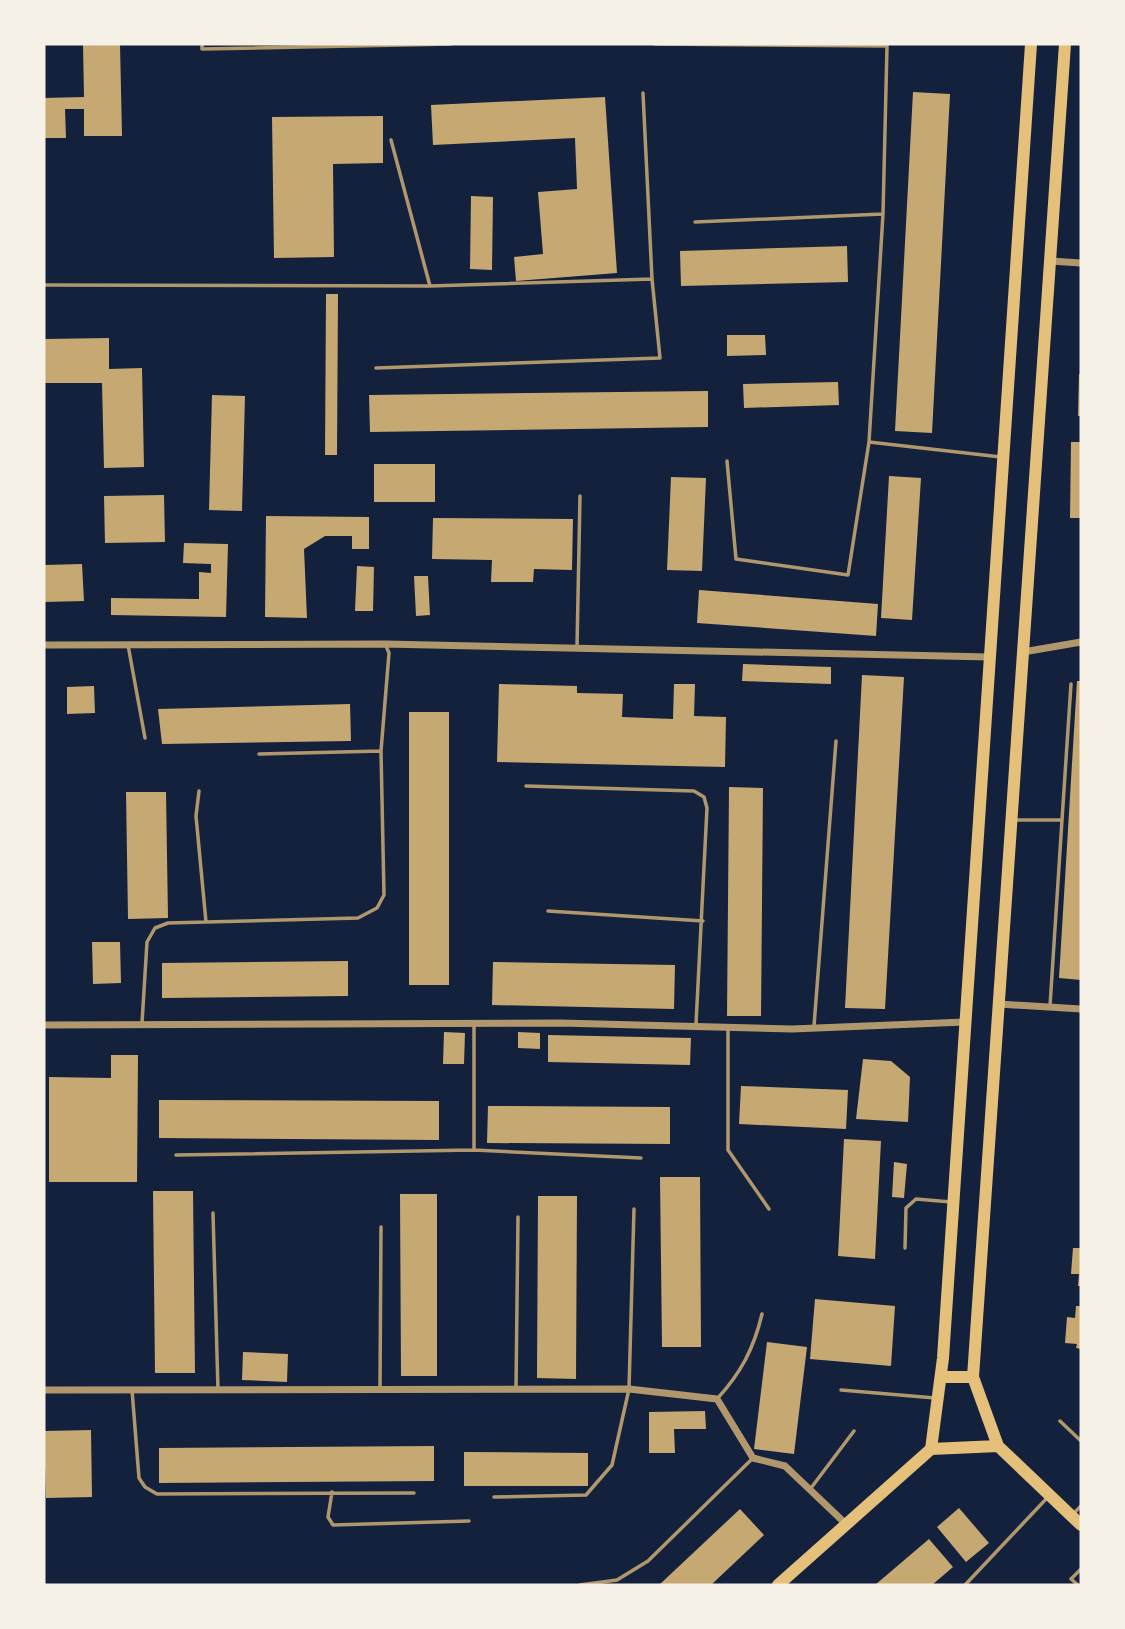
<svg xmlns="http://www.w3.org/2000/svg" width="1125" height="1629" font-family="'Times New Roman',serif">
  <style>
    .building { fill: #c6a872 }
    .lines { fill: none; stroke-linecap: round; stroke-linejoin: round }
    .service { stroke: #b1986c; stroke-width: 3.5 }
    .minor { stroke: #b1986c; stroke-width: 7 }
    .primary { stroke: #e5c07b; stroke-width: 12 }
  </style>
  <rect width="100%" height="100%" fill="#14213d"/>
  <path class="building" d="M83,44H120L122,136H84V109H65L66,138H44V98L84,97Z
    M913,92L950,94L932,433L895,431Z
    M605,97L617,273L516,281L514,257L543,254L538,192L577,189L575,138L433,145L431,105Z
    M383,116V163L333,164L334,257L274,258L272,117Z
    M471,196L493,197L492,270L470,269Z
    M847,246L848,282L681,286L680,251Z
    M326,294H338L337,455H325Z
    M727,335H765L766,355L727,356Z
    M109,338V369L142,368L144,467L104,468L102,383H44V339Z
    M1079,374H1081V416H1078Z
    M838,382L839,405L744,408L743,384Z
    M708,391V427L370,432L369,395Z
    M212,395L245,396L242,511L209,510Z
    M1071,442H1081V518H1070Z
    M374,464H435V502H374Z
    M889,476L921,478L912,620L881,618Z
    M671,477L706,478L702,571L667,570Z
    M164,495L165,542L105,543L104,496Z
    M266,516L369,517V549H352V536H325L304,549L307,618L265,617Z
    M433,518L573,519L572,570L534,569L533,582H491L492,560L432,559Z
    M184,543L228,544L226,617L111,615V598L199,599V572L211,573V564L183,563Z
    M82,564L84,601L44,602V565Z
    M357,566L374,567L373,611H355Z
    M414,576H428L430,615L416,616Z
    M699,590L878,604L876,636L697,623Z
    M743,664L831,667V684L742,681Z
    M862,675L904,677L885,1009L845,1008Z
    M1077,681H1081V980L1059,978Z
    M499,684L577,686V693L623,694L622,717L673,719L674,684H695L694,716L726,717L725,767L497,762Z
    M94,686L95,713L67,714V687Z
    M350,704L351,741L162,744L158,709Z
    M409,712H449V985H409Z
    M729,787L763,788L761,1016H727Z
    M126,792H166L168,918L128,919Z
    M92,942H120L121,983L93,984Z
    M348,961V996L162,998V963Z
    M493,962L675,965L674,1009L492,1005Z
    M444,1032L465,1033L464,1064H443Z
    M518,1032L540,1033V1049L518,1048Z
    M548,1035L691,1038L690,1065L548,1062Z
    M111,1055H138L137,1182H49V1077L111,1078Z
    M863,1059L891,1061L910,1077L908,1122L856,1119Z
    M741,1086L848,1090L846,1129L739,1124Z
    M159,1100L439,1101V1140L159,1138Z
    M488,1106L670,1107V1144L487,1143Z
    M844,1139L881,1141L875,1259L838,1256Z
    M894,1162L907,1164L904,1198L892,1197Z
    M660,1177H700L701,1347H662Z
    M153,1191H193L195,1373H155Z
    M400,1194H437V1376H401Z
    M538,1196H577L576,1379L537,1378Z
    M1073,1248H1081V1286H1078L1079,1274H1071Z
    M815,1299L895,1306L891,1366L810,1359Z
    M1076,1306H1081V1349L1076,1348L1077,1344L1065,1343L1067,1317L1075,1318Z
    M767,1342L807,1347L794,1454L754,1449Z
    M243,1352L288,1354L287,1382L242,1380Z
    M705,1411L706,1429H674L675,1453H649V1412Z
    M91,1430L92,1497L46,1498L44,1431Z
    M434,1446V1481L159,1483V1448Z
    M464,1452L588,1453V1486H464Z
    M959,1508L989,1543L966,1562L937,1527Z
    M740,1509L764,1535L711,1585H659Z
    M929,1539L953,1567L932,1585H875Z"/>
  <g class="lines">
    <path class="service" d="M202,44V49L451,44
      M655,44L887,46L883,214L869,442
      M391,140L430,286
      M695,222L883,214
      M44,285L430,286L652,279L643,93
      M376,368L660,358L652,279
      M727,461L736,559L848,575L869,442L1001,457
      M128,645L145,738
      M577,647L580,496
      M259,754L381,751
      M526,786L694,791L704,797L707,808L696,1024
      M199,791L196,816L206,922L358,918L377,908L384,895L381,751L389,653L386,646
      M1014,820H1062L1071,684
      M548,911L703,921
      M1050,1006L1062,820
      M142,1023L147,942L155,928L168,923L206,922
      M474,1024V1150L641,1158
      M814,1026L836,741
      M728,1028V1150L769,1209
      M176,1155L474,1150
      M213,1213L218,1390
      M905,1248L906,1208L916,1199L951,1202
      M380,1389L381,1227
      M516,1389L518,1217
      M132,1390L139,1478L145,1487L157,1494L414,1493
      M841,1390L935,1398
      M717,1399C741,1373 754,1348 762,1314
      M1060,1421L1081,1441
      M811,1488L854,1431
      M332,1492L328,1517L333,1525L469,1521
      M494,1497L586,1495L612,1465L629,1389L634,1209
      M1073,1514L1081,1506
      M580,1585L617,1580L648,1561L753,1458
      M965,1585L1047,1498
      M1078,1585L1071,1579L1081,1569"/>
    <path class="minor" d="M1050,261L1081,263
      M44,645L385,644L990,657
      M1023,652L1081,642
      M999,1004L1081,1009
      M44,1025L560,1023L792,1029L965,1022
      M44,1390L629,1389L717,1399L753,1458L785,1466L846,1524"/>
    <path class="primary" d="M1065,44L973,1377L998,1446L1081,1525
      M941,1377H973
      M931,1449L998,1446
      M778,1585L931,1449L943,1358L1031,44"/>
  </g>
  <rect width="1125" height="1629" fill="none" stroke="#f6f1e7" stroke-width="91"/>
</svg>
